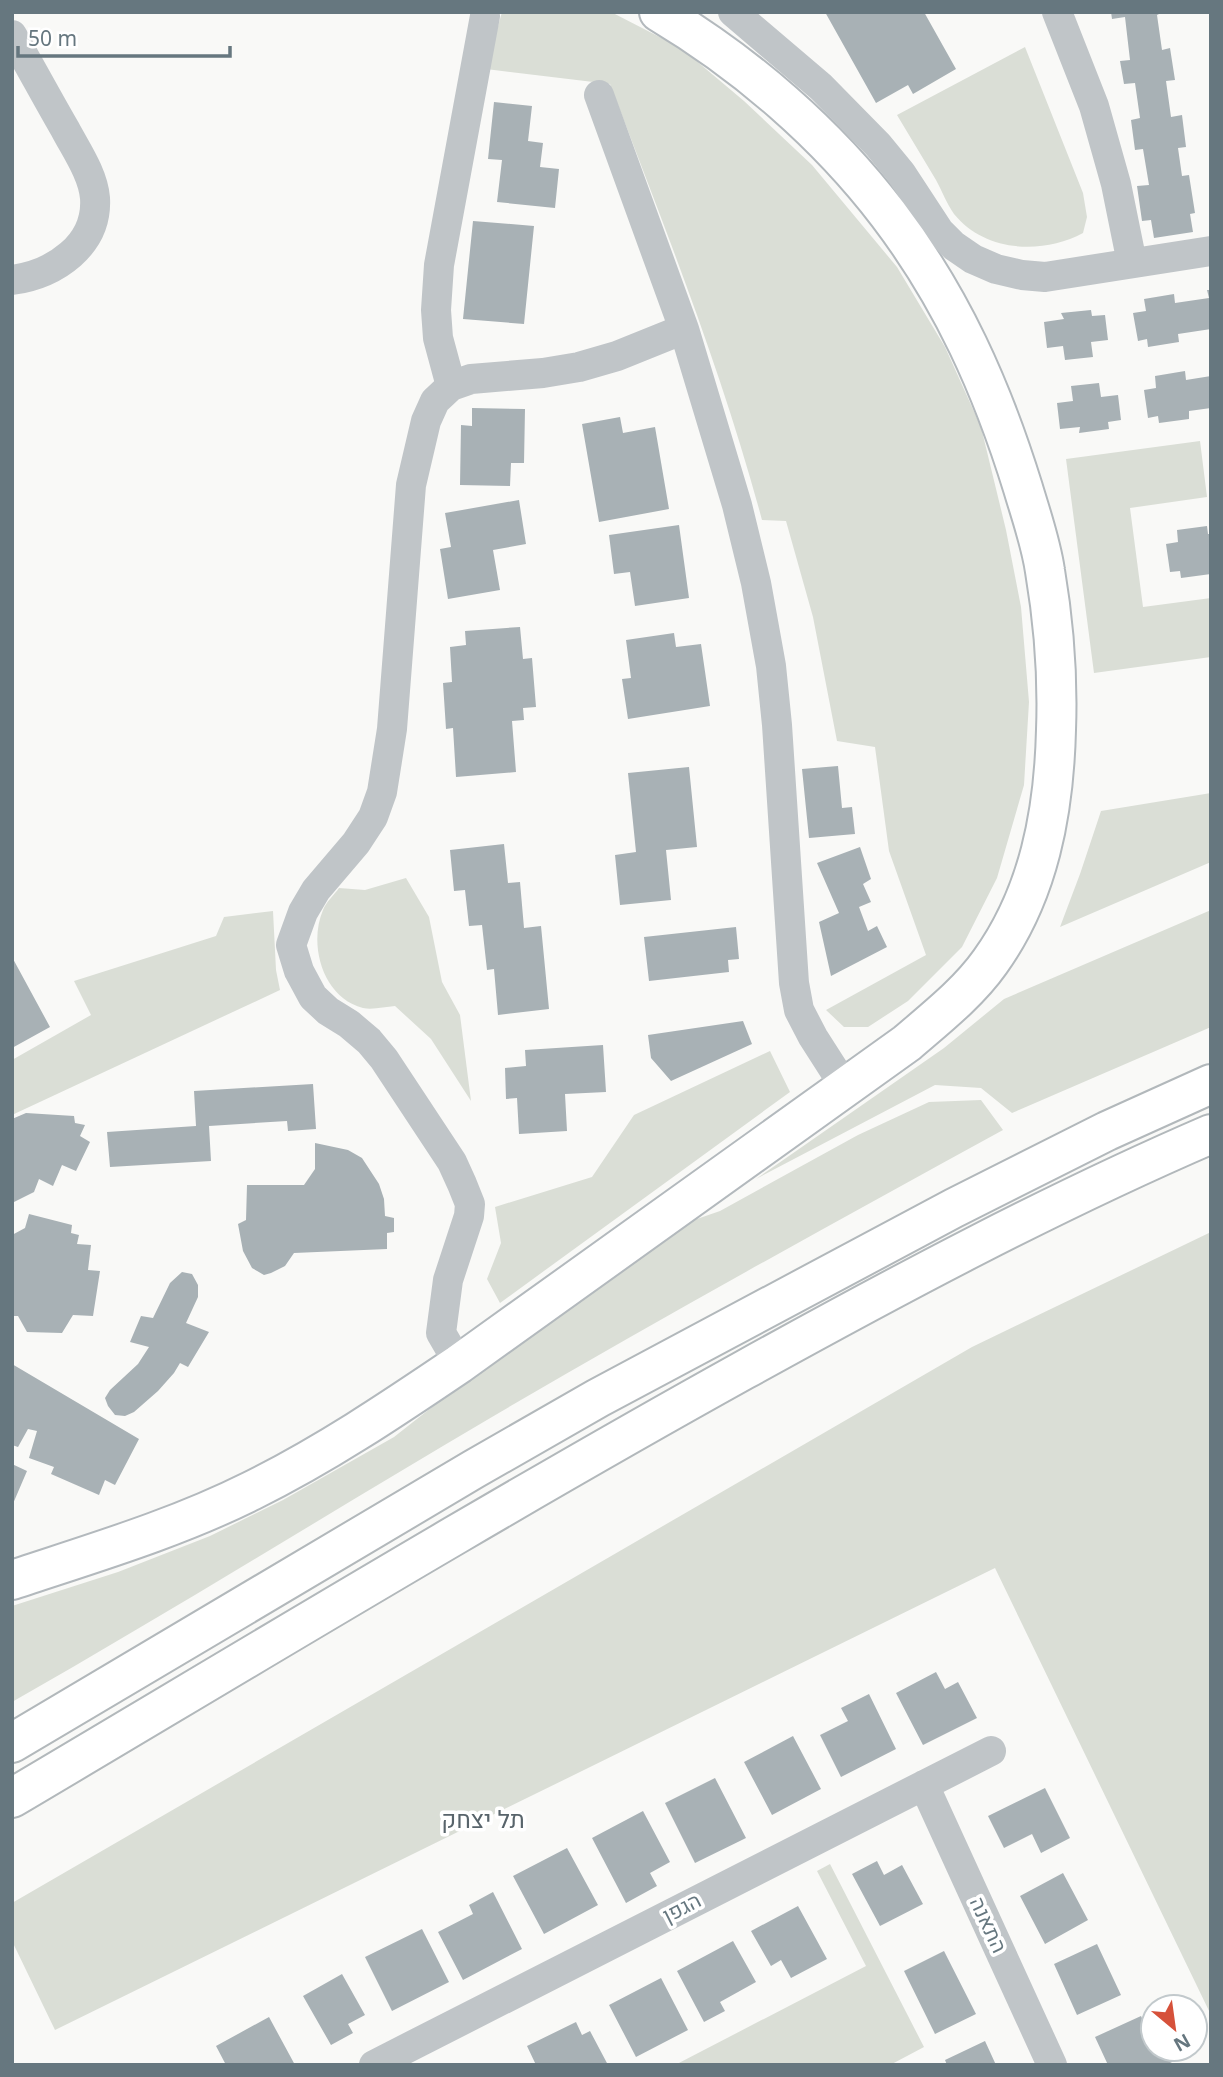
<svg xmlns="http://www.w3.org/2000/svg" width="1223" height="2077" font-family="'Noto Sans',Heebo,sans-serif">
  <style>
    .green { fill: #daded6 }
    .building { fill: #a8b1b5 }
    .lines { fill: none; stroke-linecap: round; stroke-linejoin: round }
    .secondary-casing { stroke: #b3b9bd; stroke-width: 42 }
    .primary-casing { stroke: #b2b8bb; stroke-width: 42 }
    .street { stroke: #c0c5c8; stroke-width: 30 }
    .secondary { stroke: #fff; stroke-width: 38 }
    .primary { stroke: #fff; stroke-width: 38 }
    .labels { text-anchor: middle; stroke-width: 7; stroke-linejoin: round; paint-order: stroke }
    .street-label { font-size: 21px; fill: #66777f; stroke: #fff }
    .quarter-label { font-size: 24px; fill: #58646b; stroke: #fff }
  </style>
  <rect width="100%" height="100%" fill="#f9f9f7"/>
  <path class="green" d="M502,12H611L681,48L744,101L812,165L897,267L945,347L981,427L1006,530L1021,607L1029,702L1024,785L997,878L962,947L908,1001L868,1027H844L826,1010L926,955L889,851L875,747L837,741L813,617L786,521L762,520C722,371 665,228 610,84L486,69Z
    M1025,47L1083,193L1087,217L1083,233C1042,255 985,252 954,214C947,204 942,191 936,180C923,158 910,137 897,115Z
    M1200,441L1207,497L1130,508L1143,607L1211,598V657L1094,673L1066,459Z
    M1211,793V862L1060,927L1080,874L1101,811Z
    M406,878L429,917L442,982L460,1015L471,1101L431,1039L395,1006C385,1007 372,1010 363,1008C323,998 308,945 323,910C326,902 334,895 339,888L365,890Z
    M1211,910V1027L1012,1113L981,1088L935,1085L756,1179L944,1048L1004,999Z
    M273,911L276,970L280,990L12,1115V1060L91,1015L74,981L216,936L224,917Z
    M770,1051L790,1092L500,1303L487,1279L501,1243L495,1207L592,1177L634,1115Z
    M981,1100L1003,1130C832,1224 660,1318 492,1417C332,1511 174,1610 12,1702V1606L118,1572L210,1536L283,1500L394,1437L464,1382L668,1229L720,1211L858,1135L929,1102Z
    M1211,1232V2015L995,1568L55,2030L12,1941V1903L972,1347Z
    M830,1864L924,2047L890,2065H675L866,1966L817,1871Z"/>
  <path class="building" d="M825,12H924L956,69L913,94L908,85L876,103Z
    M1111,12H1163L1157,15L1162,50L1170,48L1175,80L1166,81L1171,117L1182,115L1186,147L1178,148L1182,176L1189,175L1195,213L1190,214L1193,232L1154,238L1151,220L1142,221L1137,186L1149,185L1143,149L1135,150L1131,120L1140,118L1135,83L1124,84L1120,61L1130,60L1125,17L1112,19Z
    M494,102L532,106L528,141L543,143L540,167L559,169L555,208L497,202L502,160L488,159Z
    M473,221L534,226L524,324L463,319Z
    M1207,290H1211V329L1178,334L1179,342L1148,347L1147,339L1138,341L1133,313L1146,311L1144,299L1174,294L1175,303L1209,298Z
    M1091,310L1092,316L1105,315L1108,340L1091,342L1093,357L1065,360L1063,346L1047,348L1044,322L1064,319L1061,313Z
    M1185,371L1186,380L1211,376V408L1189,411V419L1159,423L1158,416L1148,418L1144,390L1156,388L1155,376Z
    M1099,383L1101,397L1118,395L1121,420L1108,422L1109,429L1079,433L1080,427L1060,429L1057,403L1073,401L1071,386Z
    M472,408L525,409L524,463H511L510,486L460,485L461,425L472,426Z
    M620,417L623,433L655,427L669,509L599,522L582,424Z
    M519,500L526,544L493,550L500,590L448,599L440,549L451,547L445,513Z
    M679,525L689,598L635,606L630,572L614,574L609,535Z
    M1207,526L1208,534H1211V574L1181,578L1180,571L1170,572L1166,544L1178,542L1177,530Z
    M520,627L523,659L532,658L536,707L523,708L524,720L512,721L516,772L456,777L453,728L446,729L443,683L452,682L450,647L466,645L465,631Z
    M674,633L676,647L701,644L710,706L628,719L622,679L631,678L626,640Z
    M838,766L842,808L852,807L855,834L809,838L802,769Z
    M689,767L697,847L666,850L671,900L620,905L615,855L636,852L628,773Z
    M504,844L508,883L520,882L524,928L541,926L549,1009L498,1015L494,969L487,970L482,925L469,926L465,890L454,891L450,850Z
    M860,847L871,879L863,884L871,902L859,907L868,931L877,926L887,947L831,976L819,922L839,913L817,863Z
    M736,927L739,959L728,960L729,972L649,981L644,937Z
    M12,957L50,1027L12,1048Z
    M743,1021L752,1044L671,1081L651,1058L648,1035Z
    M603,1045L606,1092L565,1094L567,1131L519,1134L517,1098L506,1099L505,1068L526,1066L525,1050Z
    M313,1084L316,1129L288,1131L287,1121L209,1126L211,1161L110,1167L107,1132L196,1126L194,1091Z
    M26,1113L74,1116L75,1123L85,1125L80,1136L90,1142L76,1171L62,1165L53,1186L39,1179L34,1192L12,1203V1119Z
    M315,1143L348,1150L362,1158L379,1184L384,1199L385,1216L394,1218V1232L387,1233V1249L294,1253L285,1266L271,1273L264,1275L252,1268L243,1251L238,1224L246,1220L247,1185H304L315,1169Z
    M29,1214L72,1225L71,1233L79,1235L77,1244L91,1245L88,1270L100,1271L93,1316L73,1315L62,1333L27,1332L18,1316H12V1235L25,1228Z
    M182,1272L192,1274L198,1285V1297L186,1323L209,1332L188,1367L180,1363L174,1373L158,1391L134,1412L125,1416L115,1415L108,1406L105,1398L110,1390L138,1364L149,1347L130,1342L141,1316L153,1318L170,1283Z
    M12,1364L139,1439L115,1485L105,1480L99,1495L51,1474L54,1467L29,1458L37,1431L28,1429L18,1447L12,1445Z
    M12,1464L27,1471L12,1506Z
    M936,1672L945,1689L958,1682L977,1718L923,1745L896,1693Z
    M869,1694L896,1749L841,1777L820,1735L848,1721L841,1708Z
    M793,1736L821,1789L772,1815L744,1762Z
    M715,1778L746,1838L695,1863L665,1803Z
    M1045,1788L1070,1838L1041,1853L1032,1834L1004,1848L988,1816Z
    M643,1811L670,1862L650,1873L657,1886L626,1903L592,1838Z
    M567,1848L598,1905L544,1934L513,1876Z
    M877,1861L884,1875L902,1865L923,1904L880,1926L852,1874Z
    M1063,1873L1088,1920L1045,1944L1020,1896Z
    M493,1892L522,1949L463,1980L438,1932L473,1914L469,1905Z
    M798,1906L827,1959L791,1978L781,1960L771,1966L751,1931Z
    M422,1929L449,1982L392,2011L365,1957Z
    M733,1941L756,1982L720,2002L725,2011L704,2022L677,1971Z
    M1097,1944L1121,1995L1077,2015L1054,1964Z
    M944,1951L976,2014L935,2034L904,1971Z
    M342,1974L365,2015L348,2024L353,2033L331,2045L303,1996Z
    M661,1978L688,2030L636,2057L609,2005Z
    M1141,2016L1151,2038L1153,2037V2049H1169L1174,2061L1166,2065H1108L1095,2037Z
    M269,2017L295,2065H226L216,2046Z
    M576,2022L582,2035L590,2031L608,2065H536L527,2046Z
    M985,2041L996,2065H947L945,2060Z"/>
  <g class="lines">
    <g class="secondary-casing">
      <path id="secondary" d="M12,1580C93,1553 175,1529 251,1491C324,1455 391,1410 459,1364L907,1043C936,1018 968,993 990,962C1039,894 1054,812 1056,730C1058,676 1054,624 1045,571C1041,543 1031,515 1023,488C992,388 952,298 888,214C827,134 746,64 659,12"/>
    </g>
    <g class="primary-casing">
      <path id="primary" d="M12,1743L474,1469L598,1398L954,1208L1107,1131L1211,1084
        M12,1798C255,1654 497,1507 744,1370C896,1286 1051,1203 1211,1134"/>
    </g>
    <path class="street" d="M733,12L821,87L878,145L901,173L939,231L954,246L973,259L996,269L1022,275L1045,277L1211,251
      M1057,12L1094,106L1116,184L1132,263
      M12,35C30,66 47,98 65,129C76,150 93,174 95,198C98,245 55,274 12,280
      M599,95L684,329L737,505L756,583L771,666L777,725L794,983L799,1010L813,1037L845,1087
      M451,386L438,338L436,310L439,265L485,16
      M459,1364L441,1333L448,1280L469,1216L470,1204L462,1184L452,1162L384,1059L369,1041L349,1024L328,1011L313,997L299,971L291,945L303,912L316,890L356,843L373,817L382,792L392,729L411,485L426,421L435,401L451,386L471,379L543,373L579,367L617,356L684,329
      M924,1785L1052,2065
      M374,2065L991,1751"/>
    <use href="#secondary" class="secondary"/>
    <use href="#primary" class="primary"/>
  </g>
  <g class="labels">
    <g class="street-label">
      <text transform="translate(682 1908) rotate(-27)" y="7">הגפן</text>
      <text transform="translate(988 1925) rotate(65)" y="7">התאנה</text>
    </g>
    <g class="quarter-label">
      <text x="483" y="1828">תל יצחק</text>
    </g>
  </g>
  <rect width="1223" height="2077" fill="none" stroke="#66777f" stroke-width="28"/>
  <g transform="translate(1174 2028) rotate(151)"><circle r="33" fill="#ffffff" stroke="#c2c9cc" stroke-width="2"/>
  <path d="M0-5L12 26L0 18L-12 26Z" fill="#d6513a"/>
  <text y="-10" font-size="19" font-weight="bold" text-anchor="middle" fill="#66777f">N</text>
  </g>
  <path d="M18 46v10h212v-10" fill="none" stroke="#66777f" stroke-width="3.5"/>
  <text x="28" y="46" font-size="21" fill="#66777f" stroke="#ffffff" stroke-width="5" paint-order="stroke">50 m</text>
</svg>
